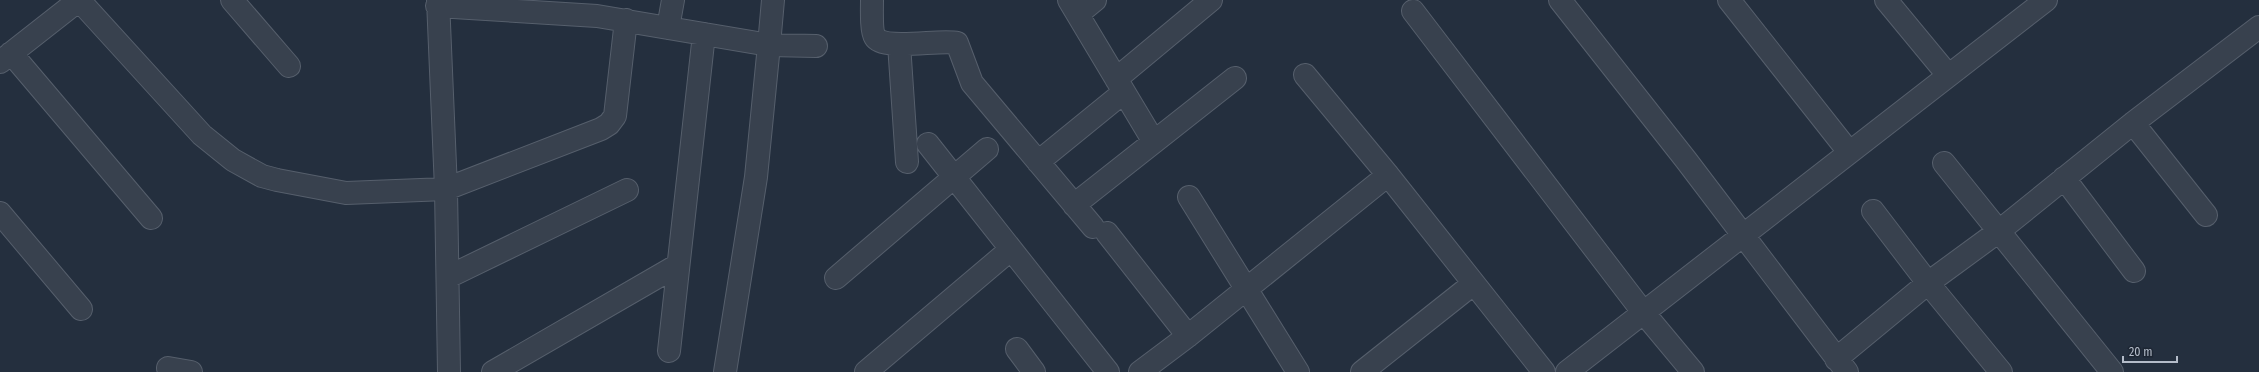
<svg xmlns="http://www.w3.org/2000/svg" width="2259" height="372" font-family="'Fira Sans Condensed',sans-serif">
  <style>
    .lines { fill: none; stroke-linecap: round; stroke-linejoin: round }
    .minor-casing { stroke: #565f6c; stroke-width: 24 }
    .minor { stroke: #38414e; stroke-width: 22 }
  </style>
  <rect width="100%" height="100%" fill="#242f3e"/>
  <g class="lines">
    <g class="minor-casing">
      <path id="minor" d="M79,0L202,135L233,160L262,176L277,180L346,193L446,189L601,129L609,124L615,116L626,20
        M232,0L289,66
        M438,0L446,189L449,372
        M773,0L769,45L816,46
        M872,0C872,8 871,31 875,37C883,51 941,39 957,43L972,83L1093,227
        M1069,0L1154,142
        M1560,0L1686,160L1847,372
        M1729,0L1849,152
        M1886,0L1948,75
        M437,6L597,16L769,45L756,177L725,372
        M1413,11L1643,312L1693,372
        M1078,14L1095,0
        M668,28L673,0
        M899,44L907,162
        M11,53L151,218
        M0,62L79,0
        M1305,75L1388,175L1544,372
        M1116,79L1211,0
        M2133,123L2206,215
        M928,144L1108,372
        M1038,162L1124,92
        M1944,163L2112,372
        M2064,178L2134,271
        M1189,197L1298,372
        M1074,205L1235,78
        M1873,211L1928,283L2001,372
        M0,213L81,309
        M1107,233L1188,336
        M448,277L627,190
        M836,278L987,149
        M1017,349L1034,372
        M669,351L704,34
        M1836,359L1928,283L1999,231L2133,123L2259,27
        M168,368L191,372
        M493,372L678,265
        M866,372L1010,250
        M1140,372L1188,336L1388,175
        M1362,372L1473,284
        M1567,372L2046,0"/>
    </g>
    <use href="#minor" class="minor"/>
  </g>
  <path d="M2123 356v6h54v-6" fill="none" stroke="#b4bcc9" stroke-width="2"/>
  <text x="2129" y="356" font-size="12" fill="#b4bcc9" stroke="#1d2633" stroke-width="3" paint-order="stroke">20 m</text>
</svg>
